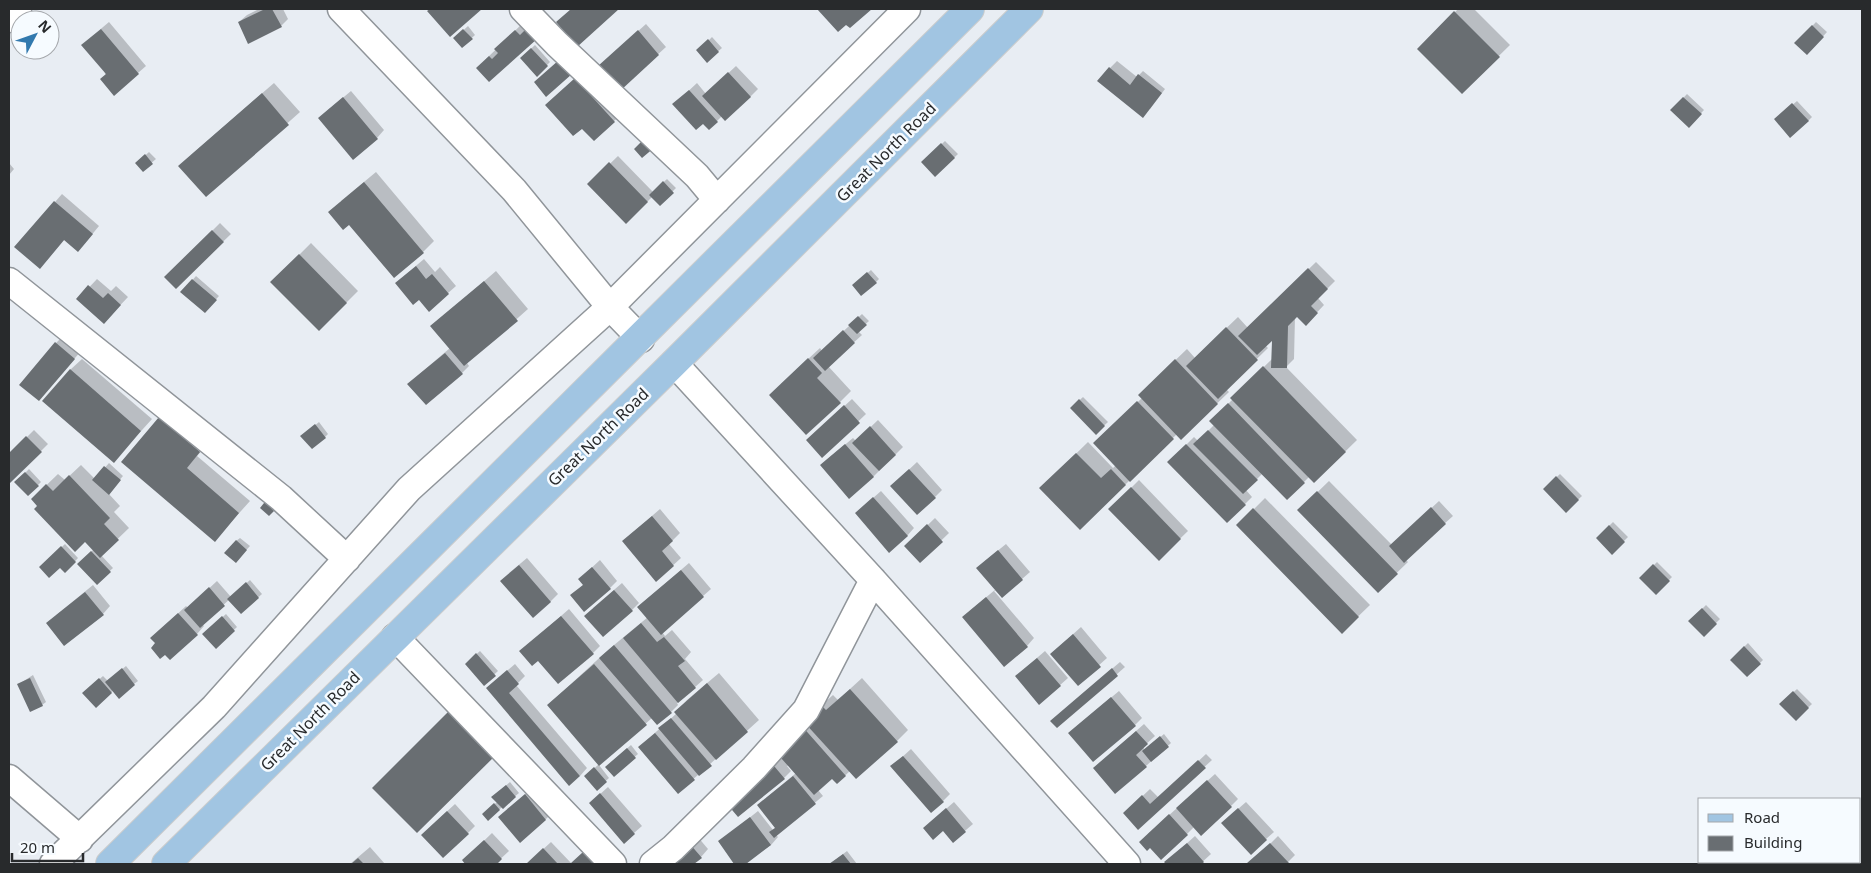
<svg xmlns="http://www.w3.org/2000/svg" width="1871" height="873" font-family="'Noto Sans',sans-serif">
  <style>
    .shadow { fill: #0003 }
    .building { fill: #696e72 }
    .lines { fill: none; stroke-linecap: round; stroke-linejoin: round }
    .minor-casing { stroke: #90959a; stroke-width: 29 }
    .major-casing { stroke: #cbcccc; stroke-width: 30 }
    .minor { stroke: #fff; stroke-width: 26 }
    .major { stroke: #a1c5e2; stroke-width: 28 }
    .labels { text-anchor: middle; stroke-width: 5; stroke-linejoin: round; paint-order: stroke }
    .street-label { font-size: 16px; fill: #282a2c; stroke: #f6fbff }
  </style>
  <rect width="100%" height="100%" fill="#e8edf3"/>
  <path class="shadow" d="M259,9H283L288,19L281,26L239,22L247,15Z
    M1458,9H1474L1510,45L1462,92L1419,49Z
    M109,22L146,66L114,94L90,38Z
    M1816,22L1827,32L1807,54L1796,43Z
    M523,23L528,28L489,80L485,60Z
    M646,24L666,47L620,89L607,59Z
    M468,26L475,35L462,47L455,38Z
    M712,37L722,48L707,61L698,51Z
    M535,45L550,62L537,75L521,58Z
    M1117,61L1137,77L1143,71L1165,89L1150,109L1110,68Z
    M736,66L758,89L750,97L722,116L709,129L682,97L697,83L706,94Z
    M584,71L622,114L614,121L583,127L574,135Z
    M274,83L300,112L206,196L191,155Z
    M351,91L384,130L377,138L327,111Z
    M1687,94L1704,110L1689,126L1672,110Z
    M1797,101L1812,117L1808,121L1776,119Z
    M945,141L958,154L935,176L923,162Z
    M149,152L156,159L143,170L137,163Z
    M618,156L653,192L667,179L676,188L660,204L652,197L626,223L589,184Z
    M9,163L14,169L9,175Z
    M376,172L434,241L423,252L341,201Z
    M62,194L99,226L85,243L65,239L47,260L55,202Z
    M220,223L231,234L176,287L166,277Z
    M311,243L358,291L319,330L272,282Z
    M424,259L435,272L440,267L456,286L429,310L404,276Z
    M1316,262L1335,281L1318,298L1324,305L1306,324L1297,315L1295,317L1294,359L1286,367L1357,440L1314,482L1309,477L1287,499L1262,474L1246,490L1252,497L1227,522L1169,462L1194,437L1198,441L1214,425L1211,421L1233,399L1232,398L1273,358V338L1265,345L1268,348L1226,389L1229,392L1181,438L1177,434L1080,529L1041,488L1088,442L1113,468L1116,465L1095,443L1142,398L1139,395L1187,349L1195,358L1238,317L1248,328Z
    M871,270L879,279L876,282H857Z
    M496,271L528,309L467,363L469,366L462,373L416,377L450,348L432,326Z
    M196,276L219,296L208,308L182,292Z
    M97,279L111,291L116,286L128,297L111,315L78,299Z
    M862,314L869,321L858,331L862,335L828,366L851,391L840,402L781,384L820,348L822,351Z
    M63,336L81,351L46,392L56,343Z
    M82,359L152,419L114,461L70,370Z
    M1083,397L1108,422L1096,433L1071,408Z
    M852,399L866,414L822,456L815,433Z
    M160,418L210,441L197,456L250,501L215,540Z
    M878,420L903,447L873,477L829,458L853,438L856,441Z
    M319,422L328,434L325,437L306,433Z
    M34,430L48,444L9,483V455Z
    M917,462L942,490L935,497L899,479Z
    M109,463L123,476L108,493L120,506L114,512L129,528L101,555L113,568L97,583L79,564L94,549L86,541L39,506L32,499L58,474L65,480L81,465L95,479Z
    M29,469L41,482L28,495L16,482Z
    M1560,474L1582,496L1566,511L1544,489Z
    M1139,480L1188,531L1159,559L1110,509Z
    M1329,481L1392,545L1439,501L1453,516L1405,559L1408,562L1378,591L1299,510Z
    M881,491L914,528L907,536L864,506Z
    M1265,498L1370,605L1342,632L1238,525Z
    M660,509L680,533L669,544L681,558L657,580L631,534Z
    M935,518L949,533L920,561L906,546Z
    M1613,522L1628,537L1612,553L1597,538Z
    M240,538L250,546L236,561V541Z
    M65,544L78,558L65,572L60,566L41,567Z
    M1006,544L1030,572L1022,579L994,591L1034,638L1027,646L971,610L996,589L985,561Z
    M527,558L558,594L550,602L509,573Z
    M600,560L617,581L610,588L572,596L584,584L587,572Z
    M1657,562L1672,577L1656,593L1641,578Z
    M689,563L711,589L662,632L665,636L672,630L691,652L685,659L703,680L677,703L678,705L671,712L652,718L599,765L609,778L597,789L586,776L599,764L548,705L608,650L648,617L646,600Z
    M250,580L262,594L241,613L230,599L202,624L204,626L197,634L157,643L159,631L186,606L188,608L217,581L231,597Z
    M622,583L639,603L632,610L593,608Z
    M93,585L110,606L103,614L55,616Z
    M1706,605L1720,619L1704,635L1690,621Z
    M569,609L600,646L593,653L529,644Z
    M226,614L237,627L216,647L204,634Z
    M1081,627L1107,658L1078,684L1051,654Z
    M1748,643L1763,660L1747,676L1731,660Z
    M480,651L498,671L484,684L470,660Z
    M1045,651L1068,678L1040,703L1024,669Z
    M1120,662L1125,667L1057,727L1051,721Z
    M515,664L525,676L516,685L587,768L580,776L495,681Z
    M126,666L138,681L134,684L114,690L96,706L84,693L103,676L108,681Z
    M719,673L759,720L679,792L647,740L677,713L676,712L687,700Z
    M33,675L46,702L42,705L19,684Z
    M862,678L908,730L897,741L850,771L837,783L832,777L818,790L823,796L776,835L778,837L771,845L744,864H736L719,842L758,811L773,830L776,827L766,798L796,773L789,765L787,766L791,771L784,778L728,804L816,710L833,695L838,700Z
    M1797,689L1812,704L1796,719L1781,704Z
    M1119,691L1142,718L1135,725L1077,726Z
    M1144,724L1155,736L1143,747L1145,750L1164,734L1171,743L1146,766L1102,761Z
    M631,745L638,754L614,775L610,763Z
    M911,749L950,794L943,801L900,759Z
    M1206,754L1212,760L1138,828L1132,806L1150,789L1159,798Z
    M1215,774L1238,799L1231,806L1194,827L1187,834H1148Z
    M510,782L519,793L488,819L484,814L497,802L496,794Z
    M608,787L642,826L634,833L598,796Z
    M533,788L553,812L545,820L507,809Z
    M954,802L973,824L953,841L943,829L932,821Z
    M1246,802L1274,832L1266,839L1230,816Z
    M455,804L475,826L468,833L430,827Z
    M492,833L509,851L495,864H467L463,861Z
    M697,836L708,849L701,857L692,864H664Z
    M1195,836L1211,854L1200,864H1168L1166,862Z
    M1278,836L1295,855L1286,864H1250Z
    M551,842L572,864L587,850L600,864H527Z
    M370,847L385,864H350Z
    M847,851L857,864H830Z"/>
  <path class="building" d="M265,9H272L282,27L248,44L238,22Z
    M430,9H482L450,37L427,11Z
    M571,9H619L577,47L556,22Z
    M817,9H872L850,28L846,25L838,32Z
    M1454,11L1500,57L1462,94L1417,49Z
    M1812,25L1824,37L1807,55L1794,43Z
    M527,28L537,39L489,82L476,68L489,56L492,59L498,53L494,49L515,30L520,35Z
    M101,29L139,74L114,96L100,79L106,74L81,45Z
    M463,29L473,39L462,48L453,38Z
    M638,30L659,55L620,91L598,66Z
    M708,39L719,52L707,63L696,50Z
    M531,48L548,66L537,77L520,58Z
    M559,60L572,74L546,97L534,82Z
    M1109,67L1130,85L1138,74L1162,93L1143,118L1097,81Z
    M728,72L751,97L725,121L702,96Z
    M575,78L615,122L594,141L582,129L573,136L545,105Z
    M689,90L718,122L709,130L703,124L696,130L672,104Z
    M262,93L289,125L206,197L178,166Z
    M343,97L378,139L353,160L318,118Z
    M1683,97L1702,114L1689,128L1670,110Z
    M1792,103L1809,121L1790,138L1774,119Z
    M646,137L655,147L642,158L634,149Z
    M941,143L955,158L935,177L921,162Z
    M145,154L153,164L143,172L135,163Z
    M609,162L648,202L626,224L587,184Z
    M663,181L674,193L660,206L649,195Z
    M364,182L424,253L394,278L349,225L343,230L328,212Z
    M54,201L93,234L78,252L64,240L40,269L14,247Z
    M212,230L224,242L176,289L164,277Z
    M299,254L347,303L319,331L270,282Z
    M416,266L426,279L432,274L449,294L429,312L419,300L413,305L395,283Z
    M1308,268L1328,289L1311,306L1318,313L1306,326L1297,317L1288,326L1287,368H1271L1272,341L1257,355L1238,336Z
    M867,272L877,283L861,296L852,285Z
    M192,279L217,300L205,313L180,292Z
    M484,281L518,321L464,366L430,326Z
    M88,285L103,298L108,293L121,305L104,324L76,299Z
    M858,316L867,325L857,334L848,325Z
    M1226,327L1258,360L1218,399L1186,366Z
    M843,330L855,343L825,371L813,358Z
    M55,342L75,359L39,401L19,385Z
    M445,353L463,374L426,405L407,384Z
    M808,358L822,373L817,378L841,403L806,435L769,395Z
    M1175,359L1218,404L1181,440L1138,395Z
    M1263,366L1346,452L1314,483L1230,398Z
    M70,369L141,431L114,463L42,401Z
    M1079,399L1105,426L1096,435L1070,408Z
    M1137,401L1174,439L1130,482L1093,443Z
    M1228,403L1305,483L1287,500L1209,421Z
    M844,405L860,423L822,458L806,440Z
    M159,417L200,452L187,468L239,513L215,542L121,462Z
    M315,424L326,438L312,449L300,436Z
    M870,426L896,455L879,471L852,443Z
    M1208,430L1258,480L1243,494L1193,444Z
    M26,436L42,452L9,484V453Z
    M845,444L874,477L849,499L820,465Z
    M1186,444L1246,505L1227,523L1167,462Z
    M1076,453L1101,478L1111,469L1126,485L1080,530L1039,488Z
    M104,466L121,480L109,495L92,480Z
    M909,469L936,498L917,515L890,486Z
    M25,472L39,486L28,496L14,482Z
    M69,475L110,518L104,524L119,540L100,558L85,542L75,552L34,509L37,506L31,499L46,484L53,491Z
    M1556,476L1579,500L1566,513L1543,489Z
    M1131,487L1181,539L1159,561L1108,509Z
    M1317,491L1398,574L1378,593L1297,510Z
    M873,497L908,536L889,553L855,513Z
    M268,498L278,507L269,516L260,508Z
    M1431,507L1446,524L1404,563L1389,546Z
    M1253,508L1359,617L1342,634L1236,525Z
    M652,516L673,541L662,551L674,566L656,582L622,541Z
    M927,524L943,542L920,563L904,546Z
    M1609,525L1625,542L1612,555L1596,538Z
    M236,540L247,550L236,563L224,553Z
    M61,546L76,562L65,573L60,568L49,578L39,567Z
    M998,550L1023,580L1002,598L976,568Z
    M91,551L111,572L97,585L77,564Z
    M1653,564L1670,581L1656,595L1639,578Z
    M519,565L551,602L533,618L500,581Z
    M592,567L611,589L584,612L570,595L583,585L578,579Z
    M681,570L704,597L661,635L637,607Z
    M246,582L259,598L241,614L227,599Z
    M209,587L225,606L200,628L184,610Z
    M614,590L633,611L603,637L584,616Z
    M85,592L104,615L64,646L46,623Z
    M986,597L1028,647L1004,667L962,617Z
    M1702,608L1717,624L1704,637L1688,621Z
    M178,613L198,635L170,660L165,655L160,659L151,648L155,643L150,638Z
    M222,616L235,631L216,649L202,634Z
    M561,616L594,654L558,684L538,661L532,666L519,651Z
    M641,623L657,642L664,637L685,661L678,666L696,688L678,703L623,638Z
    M1073,634L1101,667L1078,686L1050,654Z
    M614,645L672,713L657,725L599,658Z
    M1744,646L1761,664L1747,677L1730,660Z
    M476,653L496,676L484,686L465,664Z
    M1037,658L1061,686L1039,705L1015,676Z
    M594,664L647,725L599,766L547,705Z
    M122,668L135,685L119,699L105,682Z
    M1112,668L1118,676L1057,728L1050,721Z
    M507,670L519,684L509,693L580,776L569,786L486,688Z
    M30,678L43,706L30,712L17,684Z
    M99,678L112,693L96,708L82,693Z
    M707,683L748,732L716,760L674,712Z
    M850,689L898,742L856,779L803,721L821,705L826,710Z
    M1793,691L1809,708L1796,721L1779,704Z
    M1111,697L1136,726L1093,762L1068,733Z
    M452,708L497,754L417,833L372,788Z
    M671,718L712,766L699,776L658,728Z
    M801,725L846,776L837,784L832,779L814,795L773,749Z
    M1136,731L1148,744L1136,755L1147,767L1115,794L1093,768Z
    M655,733L695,780L678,794L638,747Z
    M1160,736L1169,747L1151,762L1142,751Z
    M627,748L636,758L614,777L605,767Z
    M903,756L944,802L931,813L890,766Z
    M769,760L785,779L738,817L727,804Z
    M1198,760L1206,768L1138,830L1123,813L1142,795L1150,804Z
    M594,767L607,782L597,791L584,776Z
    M793,776L816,804L774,838L769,832L775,828L757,805Z
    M1207,780L1232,807L1201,836L1176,808Z
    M506,785L516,797L503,809L491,797Z
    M600,793L635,834L624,844L589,803Z
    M525,794L546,820L520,843L498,817Z
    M494,803L500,810L488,821L482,814Z
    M946,808L966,832L953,843L943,831L933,840L923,828Z
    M1238,808L1267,840L1251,855L1221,823Z
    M447,811L469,834L443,858L421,835Z
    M1169,814L1188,835L1161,860L1150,848L1147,851L1139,842Z
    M750,817L771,845L746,864H734L718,841Z
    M484,840L502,859L497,864H465L462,860Z
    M689,843L702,858L694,864H664Z
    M1187,843L1204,862L1202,864H1166L1164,862Z
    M1270,843L1289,863L1248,864L1247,863Z
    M543,848L558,864H526Z
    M583,852L594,864H573L571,863Z
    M843,854L851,864H829Z
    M358,858L364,864H351Z"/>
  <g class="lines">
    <g class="minor-casing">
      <path id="minor" d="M341,9L514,190L610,307L641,339
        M523,9L557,44L697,176L717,200
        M9,19L18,9
        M9,281L281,498L347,559
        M674,363L873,580L1127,864
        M395,637L613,864
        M9,778L80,839
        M53,864L214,707L409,489L610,307L907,9
        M653,864L673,848L754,768L806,710L873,580"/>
    </g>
    <g class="major-casing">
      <path id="major" d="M110,864L970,9
        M166,864L674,363L1029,9"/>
    </g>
    <use href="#minor" class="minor"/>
    <use href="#major" class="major"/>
  </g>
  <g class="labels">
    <g class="street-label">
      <text transform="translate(886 152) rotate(-45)" y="6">Great North Road</text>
      <text transform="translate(598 437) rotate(-44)" y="6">Great North Road</text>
      <text transform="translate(310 721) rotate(-45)" y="6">Great North Road</text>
    </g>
  </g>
  <rect width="1871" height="873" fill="none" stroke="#282a2c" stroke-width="20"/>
  <rect x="1698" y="798" width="162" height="65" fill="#f6fbff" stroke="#a4a7ab"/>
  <rect x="1708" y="814" width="25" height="8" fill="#a1c5e2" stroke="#a4a7ab"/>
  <text x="1744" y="823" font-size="15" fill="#282a2c">Road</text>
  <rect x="1708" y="836" width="25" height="15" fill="#696e72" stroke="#a4a7ab"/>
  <text x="1744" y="848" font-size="15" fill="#282a2c">Building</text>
  <g transform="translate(35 35) rotate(49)"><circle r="24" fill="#f6fbff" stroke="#a4a7ab"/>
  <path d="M0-4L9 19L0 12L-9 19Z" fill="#3279ae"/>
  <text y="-8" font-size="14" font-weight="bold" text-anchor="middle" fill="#282a2c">N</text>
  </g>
  <path d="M12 853v8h71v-8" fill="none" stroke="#282a2c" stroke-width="2.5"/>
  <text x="20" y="853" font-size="15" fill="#282a2c" stroke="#f6fbff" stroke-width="4" paint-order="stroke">20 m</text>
</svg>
